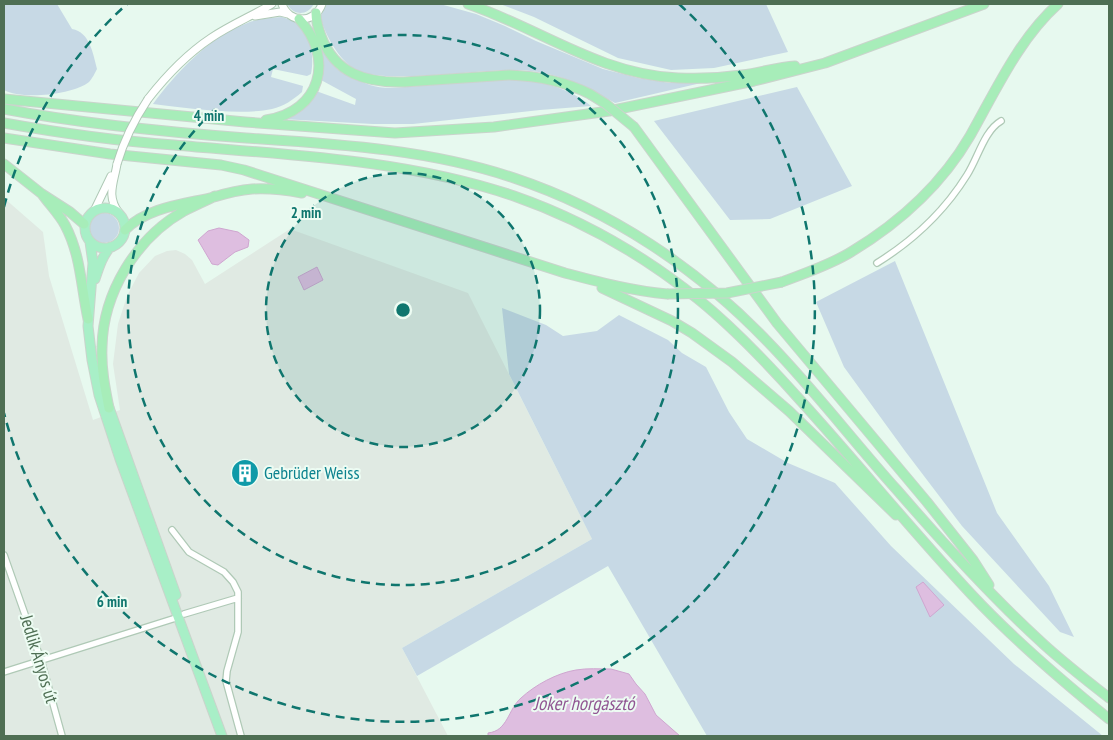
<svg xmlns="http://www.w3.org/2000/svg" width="1113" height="740" font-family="'PT Sans Narrow',sans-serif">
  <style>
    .industrial { fill: #e0eae3 }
    .green { fill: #c7d9e5 }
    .water { fill: #debee0; stroke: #cfa6d0 }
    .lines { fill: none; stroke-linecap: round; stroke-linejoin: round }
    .minor-casing { stroke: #afc9b6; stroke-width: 8 }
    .tertiary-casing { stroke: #afc9b6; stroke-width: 9 }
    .primary-casing { stroke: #cad4cc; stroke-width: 11 }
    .trunk-casing { stroke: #cad4cc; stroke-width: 11 }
    .minor { stroke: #fff; stroke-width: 5.5 }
    .tertiary { stroke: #fff; stroke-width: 7 }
    .primary { stroke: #a8efc7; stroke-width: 9 }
    .trunk { stroke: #a7edb9; stroke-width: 9 }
    .tertiary-bridge-casing { stroke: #afc9b6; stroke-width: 9; stroke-linecap: butt }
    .trunk-bridge-casing { stroke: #cad4cc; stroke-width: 11; stroke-linecap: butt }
    .tertiary-bridge { stroke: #fff; stroke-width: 7 }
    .trunk-bridge { stroke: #a7edb9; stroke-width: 9 }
    .ring { fill: none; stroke: #0f766e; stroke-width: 2.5; stroke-dasharray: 9 6 }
    .labels { text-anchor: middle; stroke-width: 4; stroke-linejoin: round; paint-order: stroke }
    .culture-label { font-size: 18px; fill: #0d838f; stroke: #edfcf3; text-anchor: start }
    .street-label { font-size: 18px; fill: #4f6f54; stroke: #edfcf3 }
    .water-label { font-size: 19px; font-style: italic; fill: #915693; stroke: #edfcf3 }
    .centre { fill: #0f766e; stroke: #edfcf3; stroke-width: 2.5 }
    .ring-label { font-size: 15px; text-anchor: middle; font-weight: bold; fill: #0f766e; stroke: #edfcf3; stroke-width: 4; stroke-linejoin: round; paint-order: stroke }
  </style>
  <rect width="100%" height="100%" fill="#e7f9ef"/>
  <path class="industrial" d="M4,198L43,232L49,276L93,420L120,410L113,364L118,324L127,296L139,273L155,256L167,251L176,250L185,254L192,260L205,284L290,229L468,293L592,539L402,648L448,736H4Z"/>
  <path class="green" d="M4,4H57L72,29C90,32 93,54 97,69C95,73 92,79 89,82C73,95 21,100 4,90Z
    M287,4H314C307,16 294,16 287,4Z
    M327,4H440L476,14L505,26L536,41L603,69L638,78L670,83H701L615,103C580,83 553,70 511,70C478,70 380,84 356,70C338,59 326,36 320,17Z
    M500,4H766L788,52L714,68L671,70L618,58L534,17Z
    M282,17C288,19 296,21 300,26C312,38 314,59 311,74L307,76L273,69L271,77L303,86L302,92C293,100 284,106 272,109C239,116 188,108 153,104C175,74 209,37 245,24C256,19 270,18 282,17Z
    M316,36C321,46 326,57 333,65C338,71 346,75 352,78C358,80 364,83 370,85C384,90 404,87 419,86C476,82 543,67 591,106L540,110L413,124H373L282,119L316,91L355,105L356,99L321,80L323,63Z
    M797,87L852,186L770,219L730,220L654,121Z
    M89 228a15 15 0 1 1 30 0a15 15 0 1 1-30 0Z
    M895,261L997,513L1049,586L1074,637L1060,632L962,526L905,451L844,367L816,302Z
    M502,308L546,325L563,336L597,331L619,315L668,340L682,353L706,367L729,412L747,439L788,463L835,483L891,546L1014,664L1103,736H707L608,566L417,676L402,648L592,539L509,374Z"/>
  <path class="water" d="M219,228L238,232L249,240L248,247L235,252L218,265L212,264L198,240L208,231Z
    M317,267L323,280L304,290L298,277Z
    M923,582L944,605L930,617L916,587Z
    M611,669L629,674L636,684L645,694L656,715L680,736H488V733C508,731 508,709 521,698C535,685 557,673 576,670C587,668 600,669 611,669Z"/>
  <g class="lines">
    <g class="minor-casing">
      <path id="minor" d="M877,263C914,240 944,212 967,175C978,158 984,131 1001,121
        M172,530L189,552L224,572L233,582L238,592V632L227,671L226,681L241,736
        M4,555L41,660L62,736
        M184,614L238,598
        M4,672L179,617"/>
    </g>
    <g class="tertiary-casing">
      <path id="tertiary" d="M282,4C289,24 315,24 322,4
        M255,16L280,12L288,14
        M148,99C166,76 187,54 211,38C230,25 252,16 272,4
        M117,164C114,183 106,196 119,213
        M95,209L111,176"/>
    </g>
    <g class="primary-casing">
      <path id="primary" d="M85 228a20 20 0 1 1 40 0a20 20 0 1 1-40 0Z
        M90,242L93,263L88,326L92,360L99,395L120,459L222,736
        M95,279C99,267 102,257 110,247
        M107,402L176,595"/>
    </g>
    <g class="trunk-casing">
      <path id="trunk" d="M468,4C539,28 600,75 678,78C700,79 721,78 742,75C760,73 777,67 795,66
        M316,13C316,22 318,28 321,36C335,74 366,83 404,82L509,75C537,76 564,81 590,94
        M4,99L245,122L395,133L494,127L609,111L754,81L825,63L984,4
        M4,109C84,124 165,132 246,138C336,144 428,149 514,178C610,210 697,268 767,341C813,388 853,441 897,490C942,542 988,593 1038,639C1060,660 1085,679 1109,698
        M266,120C321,112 335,58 299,19
        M4,123C60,133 117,141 174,145C288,155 405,159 514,196C580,219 643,255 698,299C735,329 769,365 801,401C859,465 913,532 972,595C1014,640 1061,680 1109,719
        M634,127L777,323L927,502L973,560L989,585
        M4,138L110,154L221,165L244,170L565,273C599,282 632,291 667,294
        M4,164L42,194L70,212L84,224
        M42,194C49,204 59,214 65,225C81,255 81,287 88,319
        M125,230C147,207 185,204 214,197C227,193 239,190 252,189C269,188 286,190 302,193
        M782,282C805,273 830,265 851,252C899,223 942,184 970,136C996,90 1019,39 1058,4
        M602,288L672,321L692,333L732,362L789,411L896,515
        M109,408C105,388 101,368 102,347C103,293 136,238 184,211C194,206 205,201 215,196"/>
    </g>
    <use href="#minor" class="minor"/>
    <use href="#tertiary" class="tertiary"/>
    <use href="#primary" class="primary"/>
    <use href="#trunk" class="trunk"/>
    <g class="tertiary-bridge-casing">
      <path id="tertiary-bridge" d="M117,164C124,140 134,120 148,99"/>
    </g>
    <g class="trunk-bridge-casing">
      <path id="trunk-bridge" d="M590,94L606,104L634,127
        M667,294L727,293L782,282"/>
    </g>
    <use href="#tertiary-bridge" class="tertiary-bridge"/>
    <use href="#trunk-bridge" class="trunk-bridge"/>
  </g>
  <circle cx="403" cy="310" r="137" fill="#0f766e" fill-opacity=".12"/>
  <g class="ring">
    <circle cx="403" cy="310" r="137"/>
    <circle cx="403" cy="310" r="275"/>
    <path d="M4 207A412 412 0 0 1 127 4M679 4A412 412 0 1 1 4 413"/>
  </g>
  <defs>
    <g id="building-disc" transform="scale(1.4375)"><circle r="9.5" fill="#0f9aa8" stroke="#edfcf3"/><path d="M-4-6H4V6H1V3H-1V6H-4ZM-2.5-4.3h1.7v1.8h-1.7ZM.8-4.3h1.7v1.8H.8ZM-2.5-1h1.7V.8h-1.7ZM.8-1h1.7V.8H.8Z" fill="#fff"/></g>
  </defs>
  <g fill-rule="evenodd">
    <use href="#building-disc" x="245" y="473"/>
  </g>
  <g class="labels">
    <g class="culture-label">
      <text x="264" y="479">Gebrüder Weiss</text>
    </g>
    <g class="street-label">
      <text transform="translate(39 659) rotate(73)" y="6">Jedlik Ányos út</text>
    </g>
    <g class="water-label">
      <text x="584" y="710">Joker horgásztó</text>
    </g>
  </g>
  <circle cx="403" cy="310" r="8" class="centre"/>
  <g class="ring-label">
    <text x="209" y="121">4 min</text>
    <text x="306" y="218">2 min</text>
    <text x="112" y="607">6 min</text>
  </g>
  <rect width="1113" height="740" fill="none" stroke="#4f6f54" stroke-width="10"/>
</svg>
